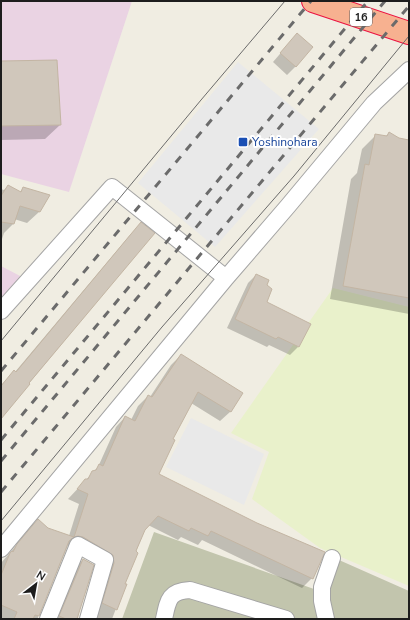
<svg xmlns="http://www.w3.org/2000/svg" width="410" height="620" font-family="'Nunito Sans',sans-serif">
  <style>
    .industrial { fill: #ead3e3 }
    .construction { fill: #c2c5ad }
    .farmland { fill: #e9f1cb }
    .parking { fill: #e9e9e9 }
    .shadow { fill: #0003 }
    .building { fill: #d0c7bb; stroke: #c3b5a3 }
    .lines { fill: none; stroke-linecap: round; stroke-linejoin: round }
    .minor-casing { stroke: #a4a4a4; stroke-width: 18 }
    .trunk-casing { stroke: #eb1241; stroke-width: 24 }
    .minor { stroke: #fff; stroke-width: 16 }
    .trunk { stroke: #f7b190; stroke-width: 22 }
    .tram { stroke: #6b6b6b; stroke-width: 1 }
    .rail { stroke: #6b6b6b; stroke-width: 3; stroke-dasharray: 8 8; stroke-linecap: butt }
    .transit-dot { fill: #1a4fb4; stroke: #fff; stroke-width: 1.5 }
    .labels { text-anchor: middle; stroke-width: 4; stroke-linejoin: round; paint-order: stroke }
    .shield { fill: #fff; stroke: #616161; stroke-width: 1 }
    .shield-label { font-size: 11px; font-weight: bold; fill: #1d1d1d }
    .transit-label { font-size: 12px; fill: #164399; stroke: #fff; text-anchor: start }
  </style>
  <rect width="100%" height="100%" fill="#f0ede2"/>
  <path class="industrial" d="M1,1H132L69,192L1,174Z
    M1,266L24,278L1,305Z"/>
  <path class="construction" d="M154,532L328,594L339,560L409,591V619H122Z"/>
  <path class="farmland" d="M333,288L409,307V586L320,548L252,499L269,452L231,433Z"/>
  <path class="parking" d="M238,62L319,129L215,247L138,183Z
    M191,418L264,454L244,505L166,467Z"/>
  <path class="shadow" d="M297,34L296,66L287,75L273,62Z
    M1,62H56L60,125L45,139L1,140Z
    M389,133L398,139L409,141V314L330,299L351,179L357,173L362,149L375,136L385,137Z
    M8,186L19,193L23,188L39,212L27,223L14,219L13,224L4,233L1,242V189L4,190Z
    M141,224L153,234L1,417V385L15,372L130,235Z
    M256,275L265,302L298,347L290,355L269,345L267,347L227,328L248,283Z
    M181,355L241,394L230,412L220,421L191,403L172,439L158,475L312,578L302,588L202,540L198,545L181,537L178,540L148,525L144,530L124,584L125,585L112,619H91L105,569L73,546L68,545L38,615V619H1V563L38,520L48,529L69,536L79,504L68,499L98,467L116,427L125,417L131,420L138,406L148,396L150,397L171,365Z
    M83,560L78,619H53L73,569Z"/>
  <path class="building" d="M297,33L313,47L296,67L280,53Z
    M57,60L61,125L1,126V61Z
    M389,132L399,138L409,140V298L343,286L365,164L369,165L375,134L387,136Z
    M8,185L21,192L23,187L50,195L40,212L20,206L14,224L1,222V196Z
    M141,222L155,233L29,383L30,384L1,419V386L14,370L16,372Z
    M256,274L269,280L267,285L272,289L267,302L311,324L299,347L278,337L276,339L235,319Z
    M181,354L243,393L231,412L198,392L173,439L175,440L159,474L257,523L325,552L313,579L211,531L208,536L191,528L189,531L158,516L145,530L136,551L138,553L125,584H127L117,610L102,603L114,563L113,555L83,537L78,536L74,537L88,494L77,489L85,479H88L92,471L96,470L99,464L103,466L125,416L135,421L148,395L152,397Z
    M38,519L48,528L74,537L69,541L39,616L35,615L33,619H14L17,612L1,605V575L10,553L12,551L13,552L17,544Z
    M83,559L94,565L77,619H66L59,616Z"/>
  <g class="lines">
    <g class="minor-casing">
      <path id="minor" d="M1,311L112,187L226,278
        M1,549L226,278L288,206L374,103L409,70
        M48,619L78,545L105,560L88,619
        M164,619C168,600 169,591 190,590L286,619
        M326,619L322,601V587L332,558"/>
    </g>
    <g class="trunk-casing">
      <path id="trunk" d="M313,1L409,33"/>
    </g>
    <use href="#minor" class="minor"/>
    <use href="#trunk" class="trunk"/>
    <path class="tram" d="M1,341L201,100L285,1
      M1,521L162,327L294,176L409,36"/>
    <path class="rail" d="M1,371L311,1
      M1,440L368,1
      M1,461L385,1
      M1,492L409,6"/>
  </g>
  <rect class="transit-dot" x="238" y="137" width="10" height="10" rx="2"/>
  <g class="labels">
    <rect class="shield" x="350" y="8" width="22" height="18" rx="3"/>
    <g class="shield-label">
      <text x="361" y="21">16</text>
    </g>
    <g class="transit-label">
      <text x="252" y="146">Yoshinohara</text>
    </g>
  </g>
  <rect width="410" height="620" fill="none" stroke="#1d1d1d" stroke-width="4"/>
  <g transform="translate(36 584) rotate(31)" stroke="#ffffff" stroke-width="3" paint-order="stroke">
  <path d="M0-3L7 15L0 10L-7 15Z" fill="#1d1d1d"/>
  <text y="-6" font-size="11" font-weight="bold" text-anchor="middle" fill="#1d1d1d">N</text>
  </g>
</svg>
